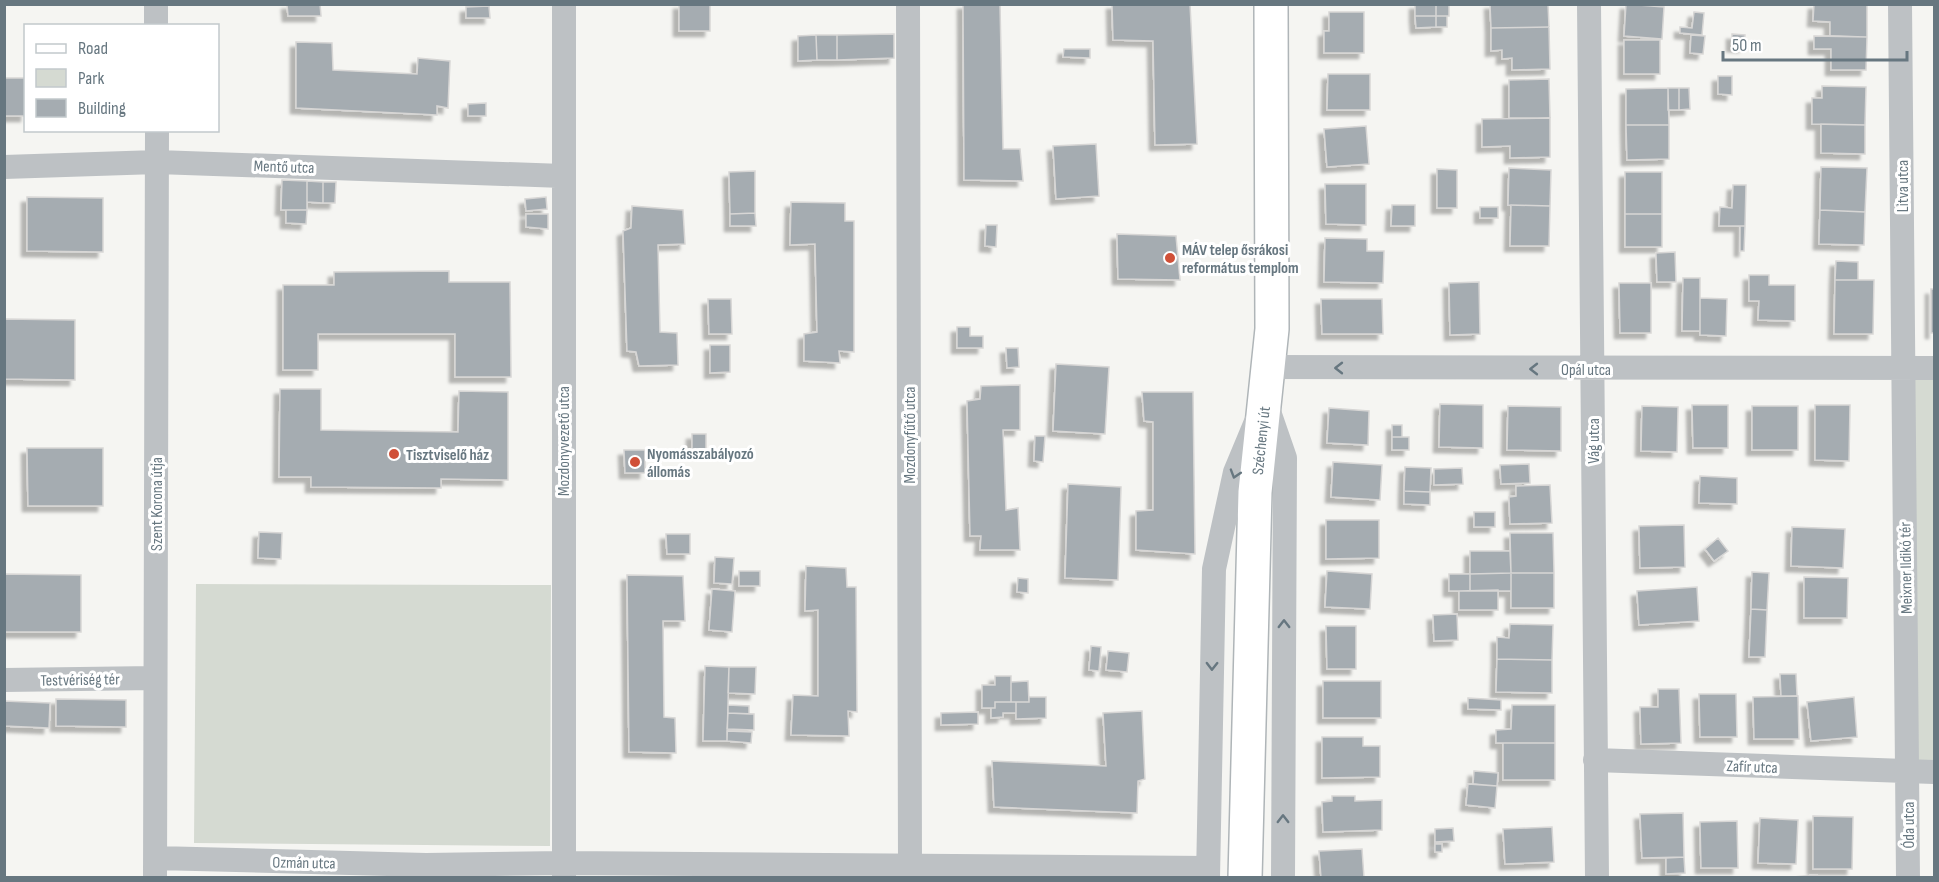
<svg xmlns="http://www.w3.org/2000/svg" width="1939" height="882" font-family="'Sofia Sans Condensed',sans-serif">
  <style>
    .green { fill: #d5dad2 }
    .building { fill: #a5acb1; stroke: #d7d6d5; stroke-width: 1.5; filter: url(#shadow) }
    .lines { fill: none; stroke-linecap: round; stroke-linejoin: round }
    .secondary-casing { stroke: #afb5b8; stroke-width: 36 }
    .street { stroke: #bdc1c4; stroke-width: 24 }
    .secondary { stroke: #fff; stroke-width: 33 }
    .oneway { stroke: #677780 }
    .poi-dot { fill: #d05038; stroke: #fff; stroke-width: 2 }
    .labels { text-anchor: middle; stroke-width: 6; stroke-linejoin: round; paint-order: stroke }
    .street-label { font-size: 16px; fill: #677780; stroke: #fff }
    .poi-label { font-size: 16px; font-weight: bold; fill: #677780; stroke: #fff; text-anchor: start }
  </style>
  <defs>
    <filter id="shadow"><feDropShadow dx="-5.5" dy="5.5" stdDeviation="1.5" flood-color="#0004"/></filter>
  </defs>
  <rect width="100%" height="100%" fill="#f5f5f2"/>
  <path class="green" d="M1910,376H1934V763H1918Z
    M196,584L551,585L550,846L194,843Z"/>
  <path class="building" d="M287,4H320L321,16H288Z
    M679,4H710V31H679Z
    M963,4H1000L1003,149H1020L1023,181L964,180Z
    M1112,4H1190L1197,144L1155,145L1153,41L1113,40Z
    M1415,4H1436V16H1415Z
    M1436,4H1449V16H1436Z
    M1490,4H1548L1549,27L1491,28Z
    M1626,4L1664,7L1662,39L1624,36Z
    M1814,4H1867V37L1830,36V22L1813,21Z
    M489,6L490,18H466V7Z
    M1329,12H1364V53H1324V31H1329Z
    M1694,12L1704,13L1702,35L1680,33V27L1692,28Z
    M1415,16H1436V27L1416,28Z
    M1436,16H1447V27H1436Z
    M1549,27L1550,69L1512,70V58L1502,59V50L1491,51V28Z
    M894,34V58L837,60V35Z
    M1732,34L1745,35L1744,47L1732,46Z
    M816,35L817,60L798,61V36Z
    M816,35H837V60H817Z
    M1691,35L1705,36L1703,54L1690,53Z
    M1814,36L1867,37L1866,70H1831V49H1814Z
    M1624,40H1660V74H1624Z
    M296,42L332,43L333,70L417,74L418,58L450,61L448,108L437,106V115L296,108Z
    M1064,49H1090V58L1063,57Z
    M1328,74H1370V110H1327Z
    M1718,76H1732V95L1718,94Z
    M4,78H26V116H4Z
    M1549,79L1550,118H1509V80Z
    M1822,86L1866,87L1865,125L1812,124V98H1822Z
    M1668,88H1679V110H1668Z
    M1668,88L1669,125H1626V89Z
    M1679,88H1689L1690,109L1679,110Z
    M486,103V116H468V104Z
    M1550,118V157L1510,158V146L1482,147V119Z
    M1821,124L1865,125V154L1821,153Z
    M1626,125H1669V159L1627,160Z
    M1366,126L1369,164L1327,167L1324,129Z
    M1096,144L1099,196L1056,199L1053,146Z
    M1821,167L1867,168L1865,212L1820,210Z
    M1509,168L1551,170L1550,206L1508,205Z
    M1437,169L1457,170V208H1437Z
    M755,171V213L730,214L729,172Z
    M1625,172H1662V214H1625Z
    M282,180L307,181V210H281Z
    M307,181L323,182V203L307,202Z
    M323,182H336L335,203H323Z
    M1325,184H1366V225L1326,224Z
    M1733,185H1746L1745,226H1719L1720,207L1732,208Z
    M27,197L103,198V252L27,251Z
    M546,197L547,209L526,211L525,199Z
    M791,202L845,203V221H854V352L839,351L840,363L804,361V334L817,332L815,244L790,245Z
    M1392,205H1415V226H1391Z
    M1511,205L1550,206L1549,246H1510Z
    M632,206L683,210L685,244L658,245L660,332L677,333L678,365L639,366L636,352L627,351L623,231L631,228Z
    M1480,207H1498V218H1480Z
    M286,210H307L306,224L286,223Z
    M1820,210L1865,212L1864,245L1819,244Z
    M755,213L756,226H730V214Z
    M526,214H548V229L526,227Z
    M1625,214H1662V247H1625Z
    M986,225H997L996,247L985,246Z
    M1740,226H1745L1744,251H1740Z
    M1117,234L1176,236L1180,280L1118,279Z
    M1325,238L1367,239V251H1384L1383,283L1324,282Z
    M1675,252L1676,282H1657L1656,253Z
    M1836,261L1858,262V280H1835Z
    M449,271V282H510L511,377H455V334H318V370H283V285H334V272Z
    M1749,275H1769V285H1795V321L1758,320L1759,301H1749Z
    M1683,278H1700V331H1682Z
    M1835,280H1874L1873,334H1834Z
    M1479,282L1480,334L1450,335L1449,283Z
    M1619,283H1651V333H1620Z
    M1931,289H1934V333H1931Z
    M1700,298L1727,299L1726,336L1700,335Z
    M708,299H731L732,334H709Z
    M1321,299H1382L1383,334H1322Z
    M4,319L75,320V380L4,379Z
    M957,327H970V336H983V348H957Z
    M710,345H730V372L710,373Z
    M1006,348H1018L1019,367L1007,368Z
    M1056,364L1109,367L1105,434L1053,431Z
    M1020,385V430H1003L1006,510L1018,508L1020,550H980L981,536H970L967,401L980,399L981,386Z
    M280,389H321V430L458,432L459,391L508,392V480L441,479V488L311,487V477H279Z
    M1142,392H1193L1195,554L1136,550V511L1153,510V422L1144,421Z
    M1440,404L1483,405V448L1439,447Z
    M1692,405H1728V448H1693Z
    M1815,405H1850L1849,461L1815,460Z
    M1508,406L1561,407V451L1507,450Z
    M1642,406L1678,407L1677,452L1641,451Z
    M1752,406H1798V450H1752Z
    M1329,408L1369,411L1368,445L1327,443Z
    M1392,425H1402V437H1392Z
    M692,434H706V450H692Z
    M1035,436H1045L1043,462L1034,461Z
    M1392,437H1409V450H1392Z
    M27,448H103V506H28Z
    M624,450H645V473H625Z
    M1333,462L1382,465L1380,500L1331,497Z
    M1529,464L1530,483L1501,484L1500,465Z
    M1405,467L1431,468L1430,492L1404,491Z
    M1462,468L1463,484L1434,485V469Z
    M1700,476L1737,478V504L1699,503Z
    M1068,484L1121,487L1118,580L1065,578Z
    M1550,485L1552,523L1510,524L1509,497L1516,496V486Z
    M1404,491L1430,492V505L1404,504Z
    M1474,512H1495V527H1474Z
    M1326,520H1379V558L1326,559Z
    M1684,525L1685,567L1640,568L1639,526Z
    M1792,527L1845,529L1843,568L1791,566Z
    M259,532L282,533L281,559L258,558Z
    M1510,533H1553L1554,573H1511Z
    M666,534H690V554H667Z
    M1718,538L1728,551L1714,561L1705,549Z
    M1470,551H1510L1511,573L1470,574Z
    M715,557L734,558L732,584L714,583Z
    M806,566L846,568L847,587H856L857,712L848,711L849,736L791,735L793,695L818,696V610L805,611Z
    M739,571H760V586H739Z
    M1327,571L1372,574L1370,609L1325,607Z
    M1752,572L1769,573L1767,610L1751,609Z
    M1511,573V591H1470V574Z
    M1511,573H1554V608H1511Z
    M4,574L81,575V632H4Z
    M1449,574H1470V591H1449Z
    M627,575L683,576L685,621H663L664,717L675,718L676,753L629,752Z
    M1804,577L1848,578L1847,618H1804Z
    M1018,578L1028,579V593L1017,592Z
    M1697,587L1699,621L1639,625L1637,591Z
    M712,589L735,591L732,632L709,630Z
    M1498,590V610H1459V591Z
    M1751,609L1767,610L1765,657H1749Z
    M1457,614L1458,640L1434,641L1433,615Z
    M1510,624L1553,625L1552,660L1497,659V637L1509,638Z
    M1326,626H1356V669H1327Z
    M1091,646L1101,647L1099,671L1089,670Z
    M1108,651L1129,653L1127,672L1106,670Z
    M1497,659L1552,660V693L1496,692Z
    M705,666L729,667L727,741H703Z
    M729,667H756L755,694L728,693Z
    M1780,674H1796L1797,696H1781Z
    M995,676H1011V702H995V708H982V685H995Z
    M1028,681L1029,702H1011V682Z
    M1323,681H1381V718H1323Z
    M1658,689H1679L1681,743L1641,744L1640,707H1658Z
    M1699,694H1736L1737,737H1700Z
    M1798,696L1799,739H1754L1753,697Z
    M1029,697H1046V718L1016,719V702H1029Z
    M1854,697L1857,737L1811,741L1807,702Z
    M1468,698L1501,700V710L1468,709Z
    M56,699L126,700V727L56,726Z
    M4,701L50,703L49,728L4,726Z
    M995,702H1016V713H1003V717L991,718V708H995Z
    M728,705L749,706V714L728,713Z
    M1512,705H1555V743H1496V730L1511,729Z
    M1142,711L1145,779L1138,781L1137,813L994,807L992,761L1106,766L1103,713Z
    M978,712V724L941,725V713Z
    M728,713L754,714V730L727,729Z
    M727,731L752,732L751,743L727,741Z
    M1322,737H1363V746H1380V777L1322,778Z
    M1503,743H1555V780H1503Z
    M1474,771L1498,773L1497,786L1473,784Z
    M1468,784L1497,786L1495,808L1466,805Z
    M1332,796H1355V801L1382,800V830L1323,832L1322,802L1332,801Z
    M1683,813L1684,857L1642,858L1640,814Z
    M1813,816L1853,817L1852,869H1813Z
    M1760,818L1798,820L1796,864L1758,863Z
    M1737,821L1738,868H1701L1700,822Z
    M1552,827L1554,862L1505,864L1503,829Z
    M1453,828L1454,841L1435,842V829Z
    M1435,844H1442V852H1435Z
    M1362,849L1364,878H1321L1319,851Z
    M1684,857L1685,873L1666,874V858Z
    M1817,875L1818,878H1793V877Z"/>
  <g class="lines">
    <g class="secondary-casing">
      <g id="secondary">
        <path id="s1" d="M1245,878L1255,492L1272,329L1271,4"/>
      </g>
    </g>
    <path class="street" d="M156,4V26
      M908,4L910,865
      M1589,4L1597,878
      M1900,4L1908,878
      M4,167L157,162L563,176
      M1270,367L1934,368
      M1267,406L1285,458L1283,878
      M4,680L155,678
      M1595,760L1934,772
      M156,858L426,865L563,863L1208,868
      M155,878L157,130
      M564,878V4
      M1208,878L1214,569L1235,472L1255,424"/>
    <use href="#secondary" class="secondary"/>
  </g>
  <defs><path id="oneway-chevron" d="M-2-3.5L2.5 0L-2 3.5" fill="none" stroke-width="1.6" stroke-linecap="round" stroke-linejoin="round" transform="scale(1.5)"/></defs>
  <g class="oneway">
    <use href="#oneway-chevron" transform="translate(1339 368) rotate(-180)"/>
    <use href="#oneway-chevron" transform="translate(1534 369) rotate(-180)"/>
    <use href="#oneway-chevron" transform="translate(1235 474) rotate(107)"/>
    <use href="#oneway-chevron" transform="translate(1284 624) rotate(-90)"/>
    <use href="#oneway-chevron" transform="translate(1212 666) rotate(91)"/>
    <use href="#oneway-chevron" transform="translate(1283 819) rotate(-90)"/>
  </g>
  <g class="poi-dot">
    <circle cx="1170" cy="258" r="6"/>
    <circle cx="394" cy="454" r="6"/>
    <circle cx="635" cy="462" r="6"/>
  </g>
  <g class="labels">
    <g class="street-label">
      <text transform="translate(284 166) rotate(2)" y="6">Mentő utca</text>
      <text transform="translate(1902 186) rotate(-90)" y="6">Litva utca</text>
      <text x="1586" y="375">Opál utca</text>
      <text transform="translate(909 435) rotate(-90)" y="6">Mozdonyfűtő utca</text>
      <text transform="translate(563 441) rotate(-90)" y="6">Mozdonyvezető utca</text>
      <text dy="6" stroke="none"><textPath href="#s1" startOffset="438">Széchenyi út</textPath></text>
      <text transform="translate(1593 441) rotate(-90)" y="6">Vág utca</text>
      <text transform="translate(156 504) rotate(-90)" y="6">Szent Korona útja</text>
      <text transform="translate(1905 568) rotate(-91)" y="6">Meixner Ildikó tér</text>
      <text transform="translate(80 679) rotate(-1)" y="6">Testvériség tér</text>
      <text transform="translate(1752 766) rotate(2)" y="6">Zafír utca</text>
      <text transform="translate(1908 825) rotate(-90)" y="6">Óda utca</text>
      <text transform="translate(304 862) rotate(1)" y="6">Ozmán utca</text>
    </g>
    <g class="poi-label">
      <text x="1182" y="255">MÁV telep ősrákosi<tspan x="1182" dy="18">református templom</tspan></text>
      <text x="647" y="459">Nyomásszabályozó<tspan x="647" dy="18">állomás</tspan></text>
      <text x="406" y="460">Tisztviselő ház</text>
    </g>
  </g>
  <rect width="1939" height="882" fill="none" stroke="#677780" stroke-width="12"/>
  <rect x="24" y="24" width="195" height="108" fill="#ffffff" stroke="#c2c9cc" stroke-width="1.5"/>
  <rect x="36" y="44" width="30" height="9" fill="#ffffff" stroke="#c2c9cc" stroke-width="1.5"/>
  <text x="78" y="54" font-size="18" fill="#677780">Road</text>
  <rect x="36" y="69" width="30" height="18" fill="#d5dad2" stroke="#c2c9cc" stroke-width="1.5"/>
  <text x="78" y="84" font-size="18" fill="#677780">Park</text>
  <rect x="36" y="99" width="30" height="18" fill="#a5acb1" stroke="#c2c9cc" stroke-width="1.5"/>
  <text x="78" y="114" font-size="18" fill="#677780">Building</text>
  <path d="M1723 51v9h184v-9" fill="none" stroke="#677780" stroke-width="3"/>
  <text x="1732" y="51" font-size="18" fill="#677780" stroke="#ffffff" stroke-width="4.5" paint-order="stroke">50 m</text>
</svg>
